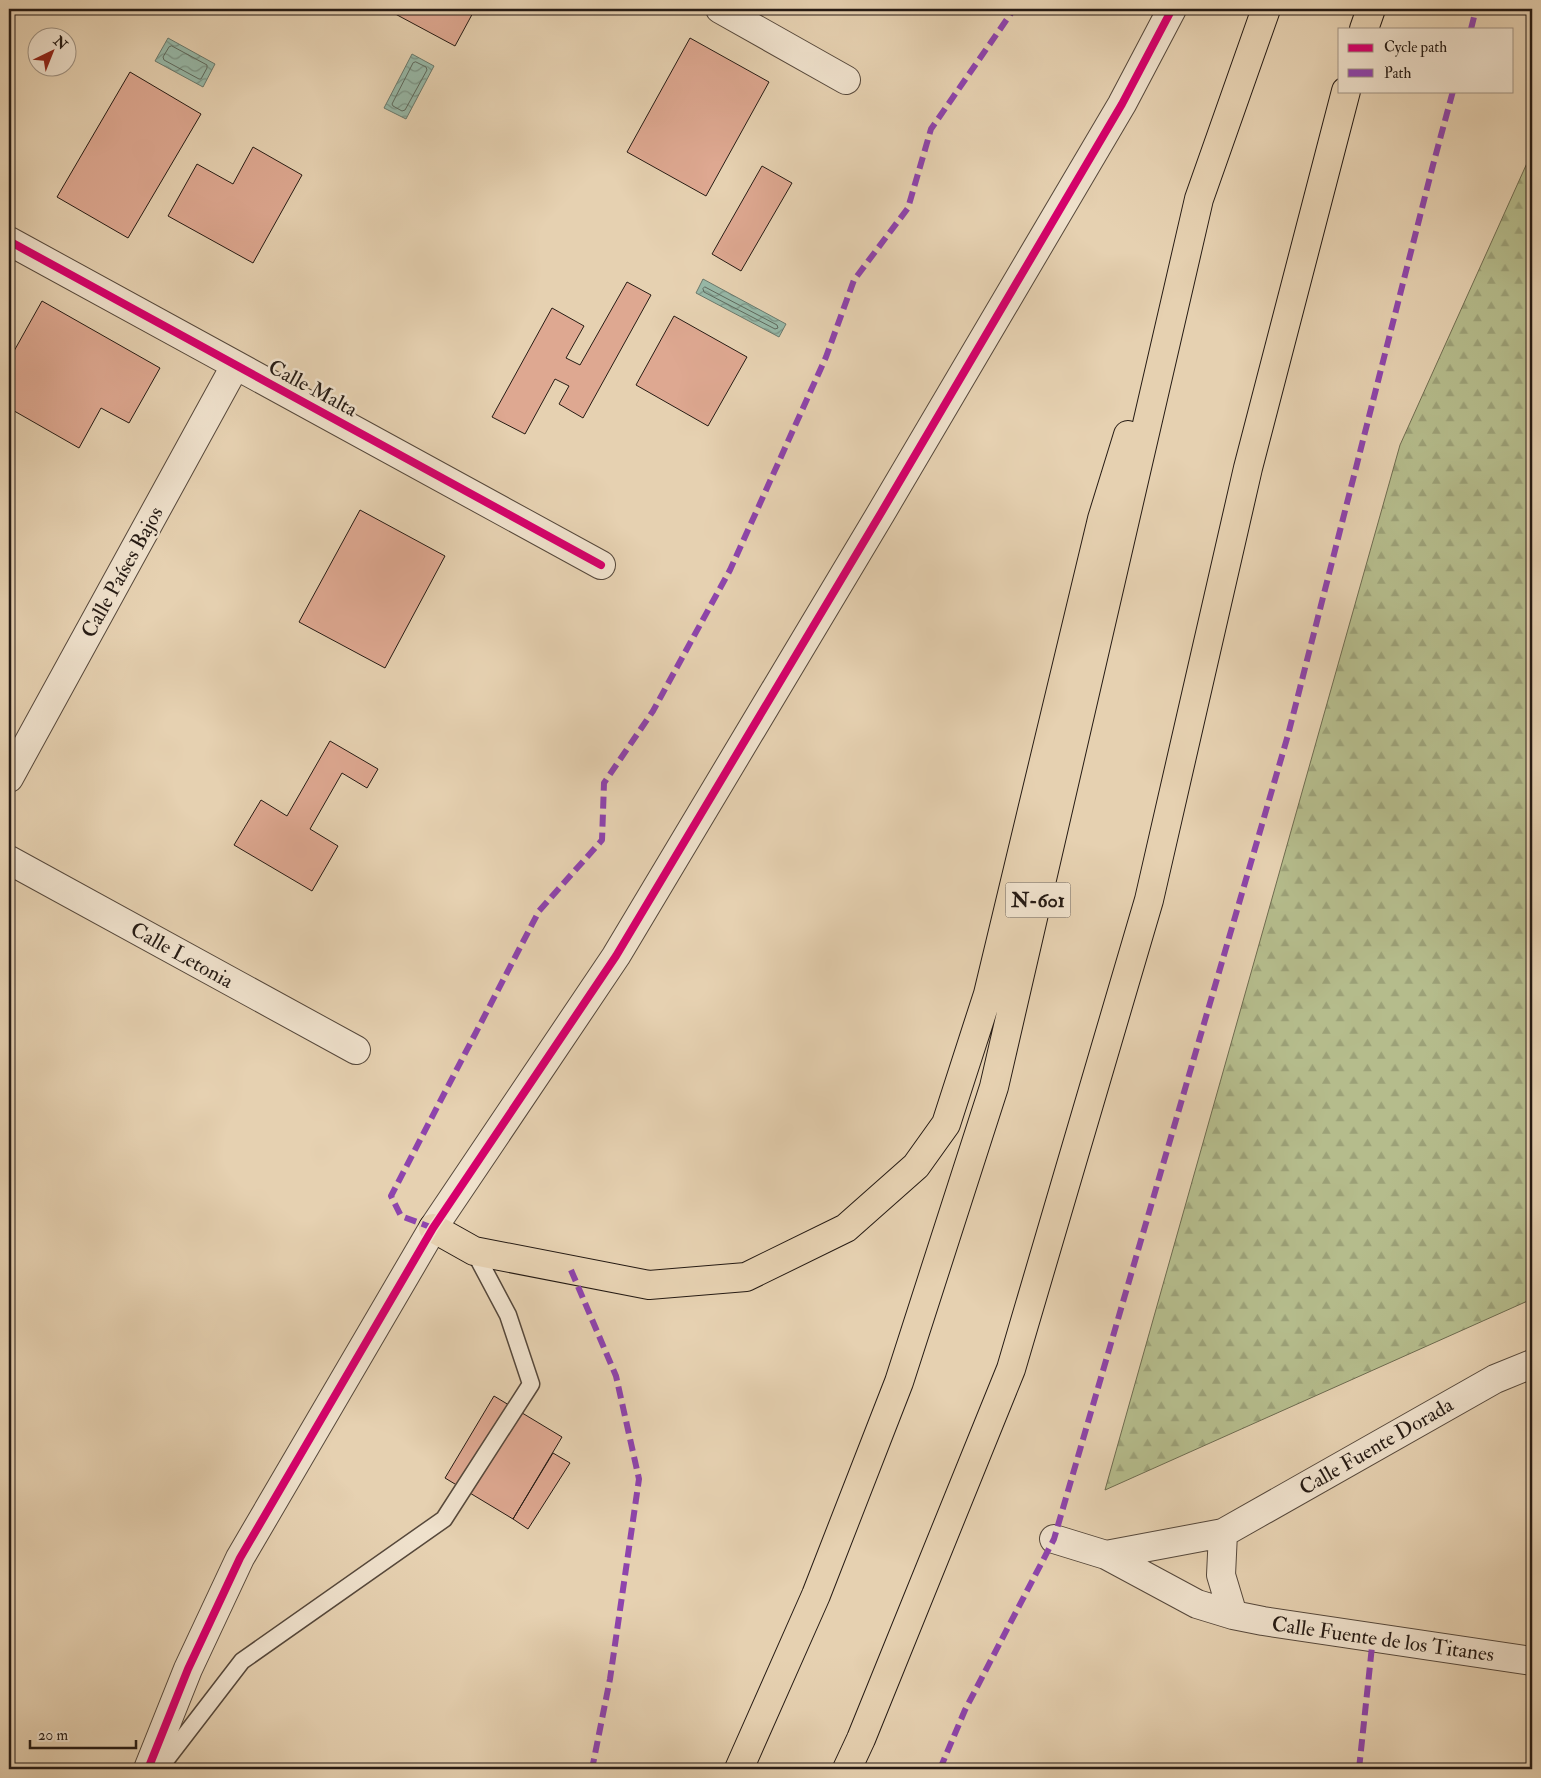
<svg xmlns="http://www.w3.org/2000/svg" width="1541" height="1778" font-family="'IM FELL Double Pica',serif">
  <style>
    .forest { fill: url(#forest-firs); stroke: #6e6c50 }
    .water { fill: url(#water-waves); stroke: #6a796c }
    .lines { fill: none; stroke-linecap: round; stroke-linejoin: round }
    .shore { stroke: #5e6a5e; stroke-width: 1 }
    .building { fill: #dea891; stroke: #261b14 }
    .service-casing { stroke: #56483b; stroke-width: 19 }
    .minor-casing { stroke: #56483b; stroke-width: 30 }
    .motorway-casing { stroke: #261b14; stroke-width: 30 }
    .service { stroke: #efe1cc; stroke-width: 16 }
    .minor { stroke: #efe1cc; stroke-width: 28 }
    .motorway { stroke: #e6d1b1; stroke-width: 28 }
    .quiet { stroke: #8e44ad; stroke-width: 6; stroke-dasharray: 12 6; stroke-linecap: butt }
    .cycleway-casing { stroke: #efe1cc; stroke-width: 11 }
    .cycleway { stroke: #d6006c; stroke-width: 8 }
    .labels { text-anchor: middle; stroke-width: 5; stroke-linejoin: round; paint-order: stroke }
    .shield { fill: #efe1cc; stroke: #62564b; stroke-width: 1 }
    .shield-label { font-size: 20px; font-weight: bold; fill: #261b14 }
    .street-label { font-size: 21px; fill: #261b14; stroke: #efe1cc }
  </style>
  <defs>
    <pattern id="forest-firs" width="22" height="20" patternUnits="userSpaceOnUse" patternTransform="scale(1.25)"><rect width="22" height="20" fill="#b5bc8c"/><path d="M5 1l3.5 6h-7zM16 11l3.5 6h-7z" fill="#9ca178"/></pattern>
    <pattern id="water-waves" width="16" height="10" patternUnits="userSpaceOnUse" patternTransform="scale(1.25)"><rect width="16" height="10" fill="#97b8a7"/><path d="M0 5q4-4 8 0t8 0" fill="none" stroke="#7b9587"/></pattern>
  </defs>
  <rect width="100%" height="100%" fill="#e6d1b1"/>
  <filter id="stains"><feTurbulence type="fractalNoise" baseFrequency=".004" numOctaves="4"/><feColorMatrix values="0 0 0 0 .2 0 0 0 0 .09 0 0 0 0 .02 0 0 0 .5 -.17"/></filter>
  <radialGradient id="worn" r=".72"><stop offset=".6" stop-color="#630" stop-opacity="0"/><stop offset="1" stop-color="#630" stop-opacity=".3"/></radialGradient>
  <path class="forest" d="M1532,152V1299L1105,1490L1400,445Z"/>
  <path class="water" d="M168,38L215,64L203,87L155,61Z
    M412,54L434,66L406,119L384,108Z
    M703,279L786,324L779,337L696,293Z"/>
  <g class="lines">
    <path class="shore" d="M172,46L207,65V68L201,79H199L164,60L163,57L169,47Z
      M416,62L426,67L427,70L405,110L402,111L393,106L392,104L413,63Z
      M705,287L777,325L778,328L775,329L704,292L703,289Z"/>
  </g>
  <path class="building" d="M386,9H475L455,46Z
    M690,38L769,82L706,196L627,152Z
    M130,72L201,114L128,238L57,197Z
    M253,147L302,175L253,263L168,216L197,164L233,184Z
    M762,166L792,183L741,271L712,254Z
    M627,282L651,295L583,418L559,404L569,386L555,379L525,434L492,417L552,308L584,326L566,358L580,365Z
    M42,301L160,368L129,423L101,408L79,448L9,408V360Z
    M674,316L747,357L708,426L636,385Z
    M360,510L445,556L385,668L299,622Z
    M330,741L378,769L367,788L342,773L310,829L338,846L312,891L234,845L261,800L287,816Z
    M494,1396L562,1437L513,1519L445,1478Z
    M553,1453L570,1463L528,1529L513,1519Z"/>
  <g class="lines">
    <g class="service-casing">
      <path id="service" d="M159,1769L242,1661L444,1519L531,1384L508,1315L474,1251"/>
    </g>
    <g class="minor-casing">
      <path id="minor" d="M720,9L846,80
        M9,241L601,565
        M9,778L235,366
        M9,860L356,1050
        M1223,1533L1221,1575L1233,1615
        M1054,1539L1106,1555L1223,1533L1495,1379L1532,1364
        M1106,1555L1197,1604L1233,1615L1263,1621L1532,1661
        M148,1769L188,1669L240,1558L433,1228L616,956L881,513L1122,104L1172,9"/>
    </g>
    <g class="motorway-casing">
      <path id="motorway" d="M1364,29L1371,9
        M433,1228L474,1251L649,1285L746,1277L846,1228L916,1166L946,1124L988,994L1102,519L1128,435
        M739,1769L816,1595L899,1382L994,1087L1199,199L1266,9
        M847,1769L861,1739L1011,1369L1149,900L1248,468L1346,91"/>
    </g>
    <use href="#service" class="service"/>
    <use href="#minor" class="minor"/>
    <use href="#motorway" class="motorway"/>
    <path class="quiet" d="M1471,29L1476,9
      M433,1228L401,1216L391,1196L539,911L602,840L604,783L653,711L730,570L826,357L854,280L908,208L931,129L1014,9
      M571,1270L616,1376L639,1479L610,1679L592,1769
      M940,1769L965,1710L1054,1539L1288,735L1433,165L1453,91
      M1359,1769L1373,1637"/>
    <g class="cycleway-casing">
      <path id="cycleway" d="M9,241L601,565
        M148,1769L188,1669L240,1558L433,1228L616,956L881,513L1122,104L1172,9"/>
    </g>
    <use href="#cycleway" class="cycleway"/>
  </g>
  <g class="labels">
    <rect class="shield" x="1005.5" y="882.5" width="65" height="35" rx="4"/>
    <g class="shield-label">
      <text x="1038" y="907">N-601</text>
    </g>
    <g class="street-label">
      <text transform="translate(313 388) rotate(28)" y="7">Calle Malta</text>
      <text transform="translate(122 572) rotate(-61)" y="7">Calle Países Bajos</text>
      <text transform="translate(182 955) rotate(29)" y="7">Calle Letonia</text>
      <text transform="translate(1376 1446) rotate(-30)" y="7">Calle Fuente Dorada</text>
      <text transform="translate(1383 1639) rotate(8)" y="7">Calle Fuente de los Titanes</text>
    </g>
  </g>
  <rect width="1541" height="1778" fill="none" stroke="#e6d1b1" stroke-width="30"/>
  <rect x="10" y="10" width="1521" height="1758" fill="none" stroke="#261b14" stroke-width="2.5"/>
  <rect x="15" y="15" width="1511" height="1748" fill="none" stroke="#261b14"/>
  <rect x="1338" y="28" width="175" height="65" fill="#efe1cc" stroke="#9f9282"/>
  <rect x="1348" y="44" width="25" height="8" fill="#d6006c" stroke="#9f9282"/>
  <text x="1384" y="52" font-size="15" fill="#261b14">Cycle path</text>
  <rect x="1348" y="69" width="25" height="8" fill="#8e44ad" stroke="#9f9282"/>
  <text x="1384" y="78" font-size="15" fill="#261b14">Path</text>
  <g transform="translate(52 52) rotate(43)"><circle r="24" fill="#efe1cc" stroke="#9f9282"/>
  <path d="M0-4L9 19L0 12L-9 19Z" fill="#8f2418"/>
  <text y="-8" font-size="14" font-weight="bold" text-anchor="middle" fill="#261b14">N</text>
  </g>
  <path d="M30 1740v8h106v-8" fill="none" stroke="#261b14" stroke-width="2.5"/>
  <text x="38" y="1740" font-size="15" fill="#261b14" stroke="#efe1cc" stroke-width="4" paint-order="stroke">20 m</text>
  <rect width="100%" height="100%" filter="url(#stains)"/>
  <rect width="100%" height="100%" fill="url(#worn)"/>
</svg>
